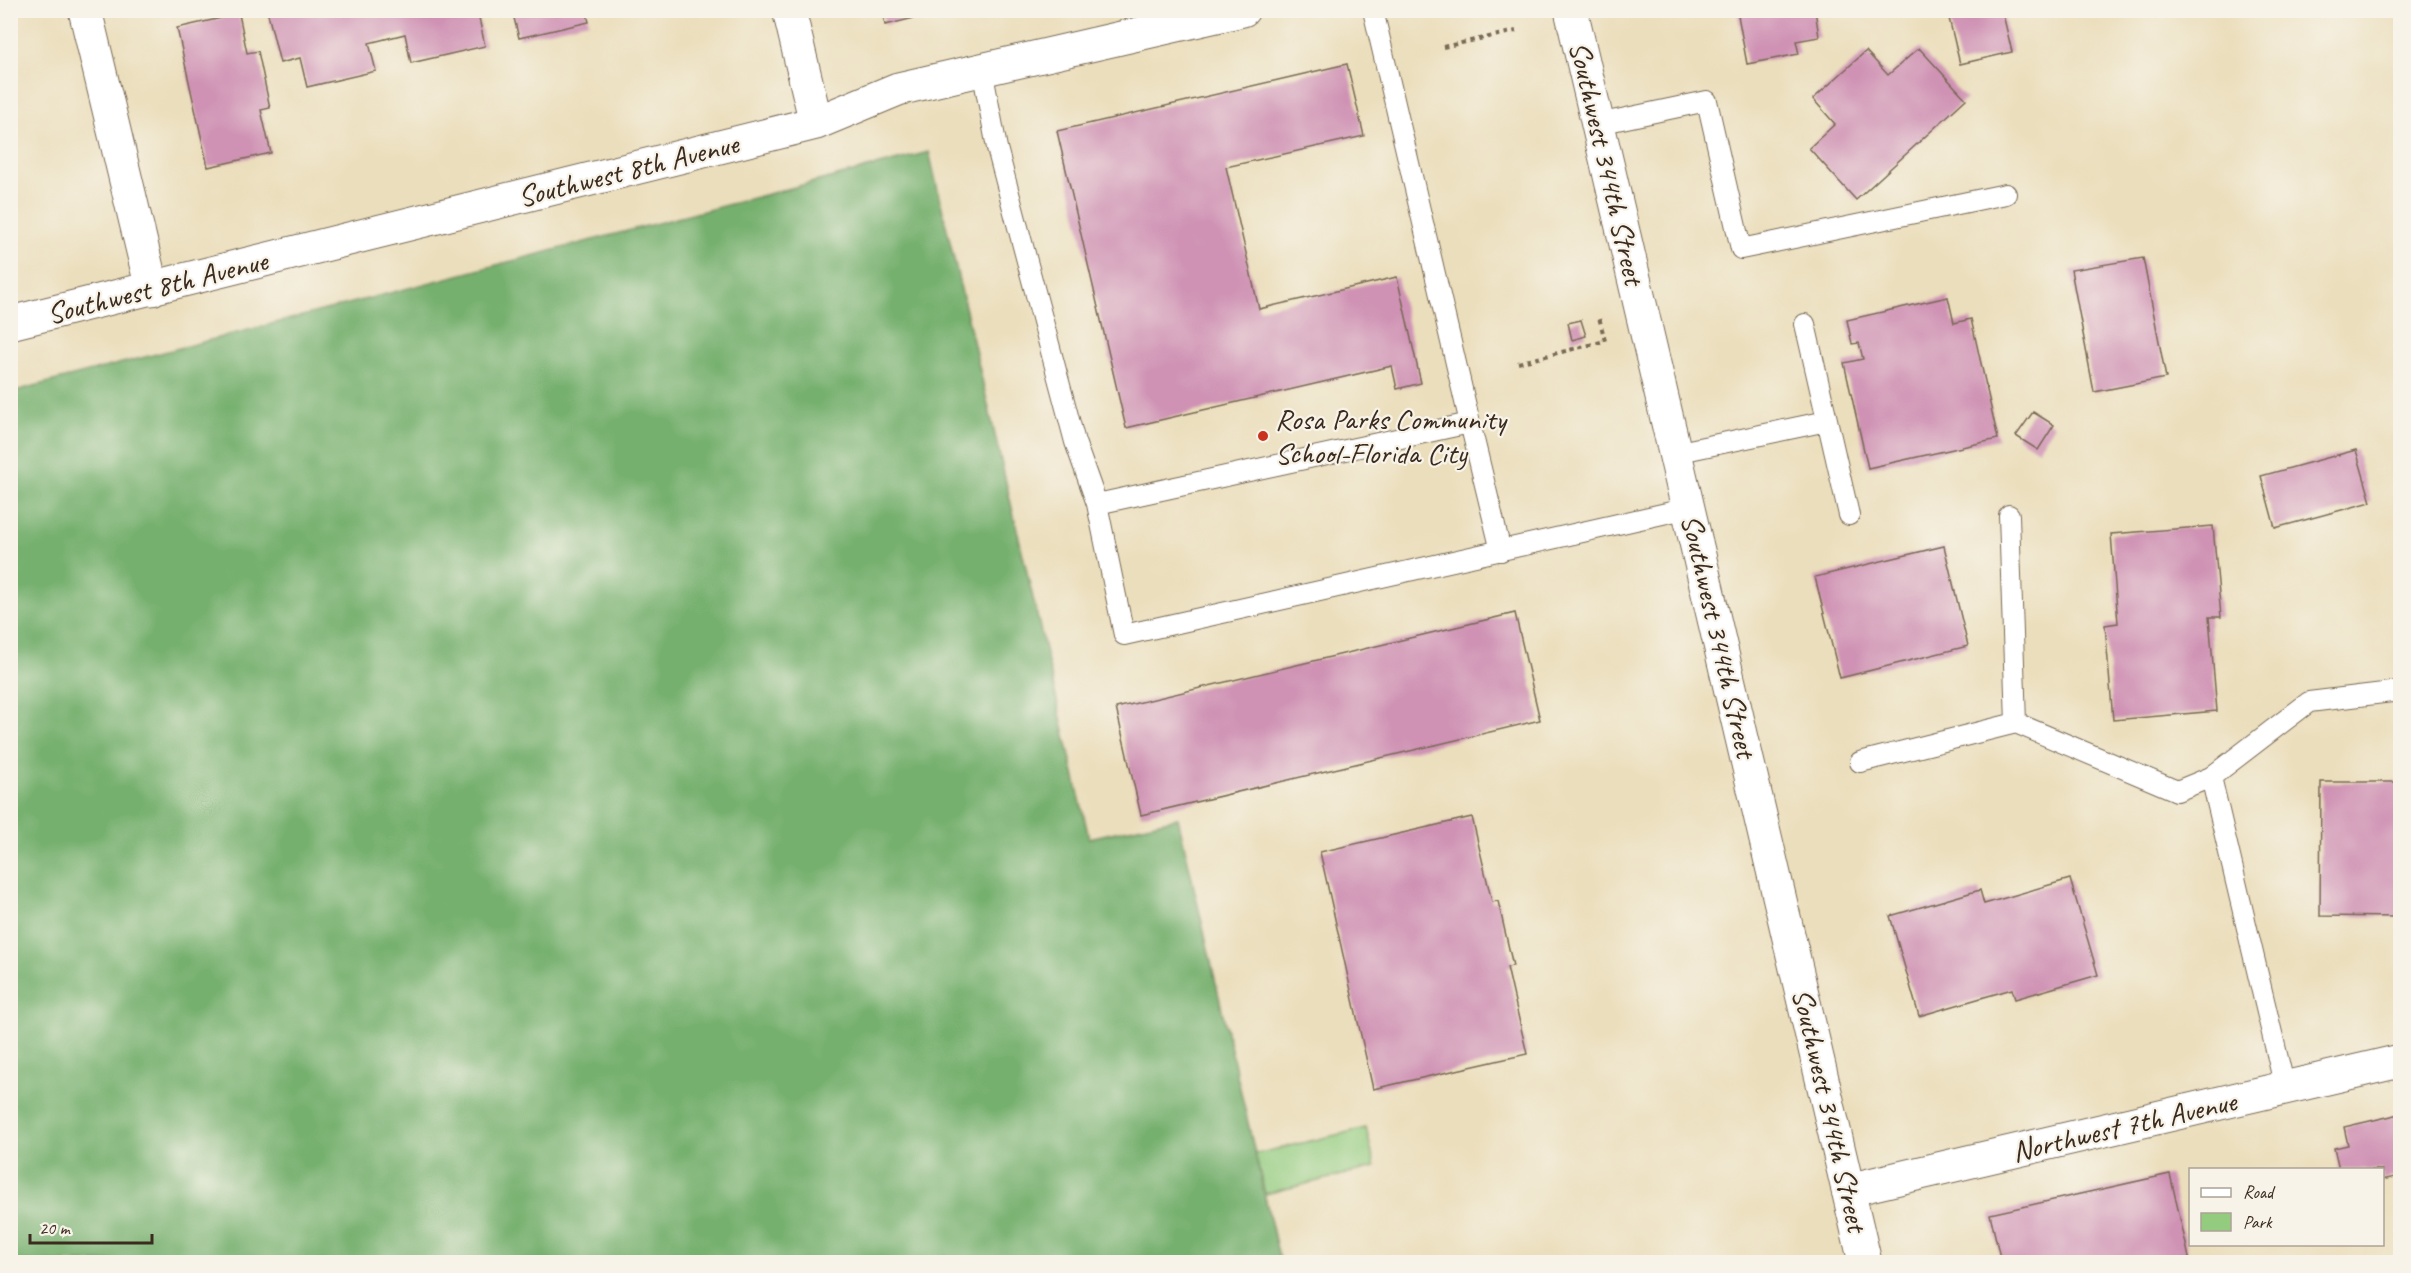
<svg xmlns="http://www.w3.org/2000/svg" width="2411" height="1273" font-family="Caveat,sans-serif">
  <style>
    .green { fill: #93cc7f; stroke: #677b4e; stroke-width: 1.5 }
    .forest { fill: #76b06e; stroke: #586d46; stroke-width: 1.5 }
    .building { fill: #cf92b4 }
    .lines { fill: none; stroke-linecap: round; stroke-linejoin: round }
    .service-casing { stroke: #796955; stroke-width: 22 }
    .minor-casing { stroke: #796955; stroke-width: 35 }
    .secondary-casing { stroke: #796955; stroke-width: 35 }
    .path { stroke: #796955; stroke-width: 4; stroke-dasharray: 4.5 4.5; stroke-linecap: butt }
    .service { stroke: #fff; stroke-width: 20 }
    .minor { stroke: #fff; stroke-width: 33 }
    .secondary { stroke: #fff; stroke-width: 33 }
    .poi-dot { fill: #c8321e; stroke: #f7f3e8; stroke-width: 2 }
    .labels { text-anchor: middle; stroke-width: 4.5; stroke-linejoin: round; paint-order: stroke }
    .street-label { font-size: 30px; fill: #3b2a1e; stroke: #f7f3e8 }
    .poi-label { font-size: 30px; fill: #3b2a1e; stroke: #f7f3e8; text-anchor: start }
  </style>
  <rect width="100%" height="100%" fill="#f7f3e8"/>
  <filter id="ink" filterUnits="userSpaceOnUse"><feTurbulence type="fractalNoise" baseFrequency=".0167" numOctaves="2"/><feDisplacementMap in="SourceGraphic" scale="12" xChannelSelector="R" yChannelSelector="G"/><feConvolveMatrix kernelMatrix="1 2 1 2 8 2 1 2 1" color-interpolation-filters="sRGB"/></filter>
  <filter id="wash" filterUnits="userSpaceOnUse"><feTurbulence type="fractalNoise" baseFrequency=".008" numOctaves="4" result="noise"/><feDisplacementMap in="SourceGraphic" scale="24" xChannelSelector="R" yChannelSelector="G"/><feGaussianBlur stdDeviation="1.35" result="paint"/><feColorMatrix in="noise" values="0 0 0 0 0 0 0 0 0 0 0 0 0 0 0 0 0 1.4 0 .05"/><feComposite in="paint" operator="in"/></filter>
  <g filter="url(#wash)">
    <rect width="100%" height="100%" fill="#ebdebc"/>
    <path class="green" d="M1366,1128L1375,1167L1265,1194L1255,1154Z"/>
    <path class="forest" d="M929,152L1089,838L1178,818L1280,1262H11V392Z"/>
    <g id="blocks">
      <path class="building" d="M267,10H504V11L479,18L485,46L411,63L405,34L369,43L376,71L307,87L300,58L280,63Z
        M512,10H586L589,22L519,38Z
        M882,10H943V11L885,25Z
        M1737,10H1815L1819,37L1796,41L1799,54L1747,64Z
        M1947,10H2002L2012,52L1960,64Z
        M239,14L247,53L258,51L270,108L261,110L271,153L208,167L177,28Z
        M1919,48L1966,99L1856,200L1809,148L1835,124L1813,99L1866,51L1888,75Z
        M1347,64L1364,136L1226,167L1259,309L1397,277L1421,383L1397,389L1392,366L1126,428L1057,131Z
        M2143,258L2166,378L2094,392L2071,270Z
        M1948,297L1954,323L1971,319L1998,439L1868,468L1844,363L1863,359L1859,343L1852,344L1847,320Z
        M1581,320L1586,336L1572,340L1568,323Z
        M2033,412L2054,425L2038,450L2016,436Z
        M2356,450L2371,502L2275,528L2261,476Z
        M2213,526L2221,617H2209L2217,711L2113,720L2105,625L2118,623L2111,534Z
        M1944,546L1968,646L1840,678L1815,577Z
        M1515,613L1540,720L1141,815L1116,708Z
        M2321,782H2400V917L2320,916Z
        M1472,817L1492,902L1498,901L1513,966L1507,967L1527,1054L1373,1089L1320,852Z
        M2070,879L2098,975L2015,999L2012,989L1919,1016L1890,916L1980,890L1984,904Z
        M2400,1114V1176L2382,1180V1170H2339L2334,1148L2348,1145L2344,1127Z
        M2170,1174L2190,1262H2001L1990,1214Z"/>
    </g>
  </g>
  <g filter="url(#ink)">
    <use href="#blocks" fill-opacity="0" stroke="#796955" stroke-width="1.5"/>
    <g class="lines">
      <g class="service-casing">
        <path id="service" d="M1373,10L1470,423
          M982,69L997,148L1075,442L1097,504
          M1598,124L1707,101L1741,249L2006,194
          M1805,324L1849,515
          M1675,453L1827,421
          M2009,515L2016,723L2177,791L2211,777
          M1501,551L1470,423L1097,504L1124,635L1689,508
          M1860,762L2016,723
          M2285,1088L2211,777L2309,702L2400,691"/>
      </g>
      <g class="minor-casing">
        <path id="minor" d="M85,10L152,289
          M789,10L816,123
          M10,323L816,123L898,89L1243,10
          M1848,1190L2400,1061"/>
      </g>
      <g class="secondary-casing">
        <path id="secondary" d="M1571,10L1865,1262"/>
      </g>
      <path class="path" d="M1443,47L1516,31
        M1518,363L1605,341L1599,317"/>
      <use href="#service" class="service"/>
      <use href="#minor" class="minor"/>
      <use href="#secondary" class="secondary"/>
    </g>
  </g>
  <circle class="poi-dot" cx="1263" cy="436" r="6"/>
  <g class="labels">
    <g class="street-label">
      <text transform="translate(1607 163) rotate(77)" y="10">Southwest 344th Street</text>
      <text transform="translate(628 170) rotate(-14)" y="10">Southwest 8th Avenue</text>
      <text transform="translate(157 287) rotate(-14)" y="10">Southwest 8th Avenue</text>
      <text transform="translate(1719 636) rotate(77)" y="10">Southwest 344th Street</text>
      <text transform="translate(1830 1110) rotate(77)" y="10">Southwest 344th Street</text>
      <text transform="translate(2124 1126) rotate(-13)" y="10">Northwest 7th Avenue</text>
    </g>
    <g class="poi-label">
      <text x="1275" y="429">Rosa Parks Community<tspan x="1275" dy="34">School-Florida City</tspan></text>
    </g>
  </g>
  <rect width="2411" height="1273" fill="none" stroke="#f7f3e8" stroke-width="36"/>
  <rect x="2189" y="1168" width="195" height="78" fill="#f7f3e8" stroke="#aca397" stroke-width="1.5"/>
  <rect x="2201" y="1188" width="30" height="9" fill="#ffffff" stroke="#aca397" stroke-width="1.5"/>
  <text x="2243" y="1198" font-size="18" fill="#3b2a1e">Road</text>
  <rect x="2201" y="1213" width="30" height="18" fill="#93cc7f" stroke="#aca397" stroke-width="1.5"/>
  <text x="2243" y="1228" font-size="18" fill="#3b2a1e">Park</text>
  <path d="M30 1234v9h122v-9" fill="none" stroke="#3b2a1e" stroke-width="3"/>
  <text x="39" y="1234" font-size="18" fill="#3b2a1e" stroke="#f7f3e8" stroke-width="4.5" paint-order="stroke">20 m</text>
</svg>
